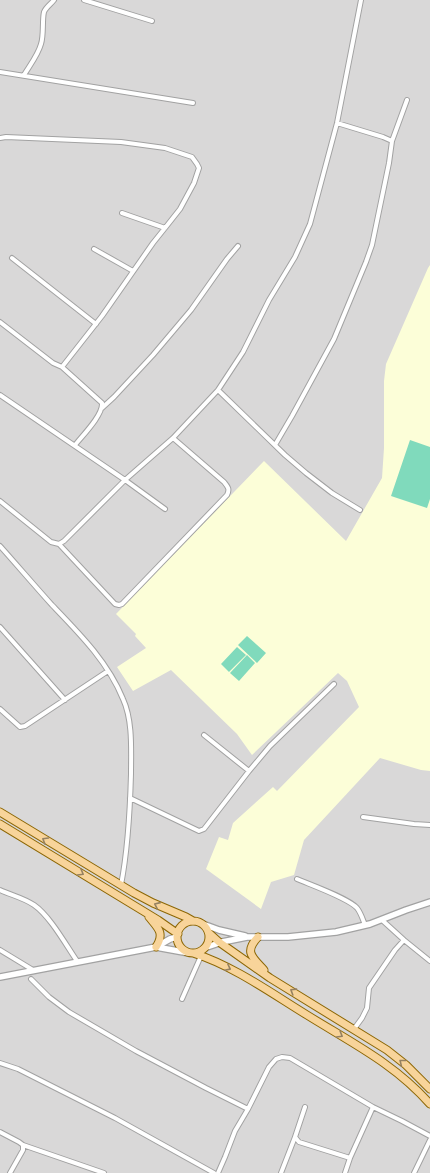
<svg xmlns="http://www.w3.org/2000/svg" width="430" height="1173" font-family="'Source Sans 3',sans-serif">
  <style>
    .residential { fill: #d9d8d8 }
    .education { fill: #fcfed8 }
    .pitch { fill: #80dabc }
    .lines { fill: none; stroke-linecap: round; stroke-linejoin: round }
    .minor-casing { stroke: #a2a2a2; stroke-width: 6 }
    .tertiary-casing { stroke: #a2a2a2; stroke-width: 8 }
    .primary-casing { stroke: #8d6705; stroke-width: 9 }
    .minor { stroke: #fff; stroke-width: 4 }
    .tertiary { stroke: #fff; stroke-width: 5.5 }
    .primary { stroke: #f8d49a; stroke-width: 7 }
    .oneway { stroke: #958161 }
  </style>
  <rect width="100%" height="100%" fill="#ece9e1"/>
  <path class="residential" d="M0,0H430V1173H0Z"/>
  <path class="education" d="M430,265V771L421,770L380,758L304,840L294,875L271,882L261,909L206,869L219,837L228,840L233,823L273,787L277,791L359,707L347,681L338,673L252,755L237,734L171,670L133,691L117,667L146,648L135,636L136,634L116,614L264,461L346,541L382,478L384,448V381L386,364L428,268Z"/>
  <path class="pitch" d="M410,440L430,447V499L427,508L391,496Z
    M247,636L266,653L257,663L238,645Z
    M237,647L246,655L229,672L221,664Z
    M247,655L255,663L239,681L230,673Z"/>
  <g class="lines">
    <g class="minor-casing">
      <path id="minor" d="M84,0L152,21
        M0,72L193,103
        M24,75C30,65 38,55 41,44C44,35 42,20 44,12C46,7 51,4 54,0
        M337,123L383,137L392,141
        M0,138L6,137L121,142L165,148L192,157L197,164L199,168L194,183L180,209L165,228L153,243L102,316L62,367
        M122,213L165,228
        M94,249L133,271
        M12,258L96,324
        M0,322L53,363L62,367L102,403C103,415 83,435 75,445
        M218,390L285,455L306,473L332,493L360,510
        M0,395L125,480L173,438L218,390L243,352L269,300L295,257L310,224L337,123L361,0
        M102,408L114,397L153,355L191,310L227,259L238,246
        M275,445L292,416L334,339L366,262L372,245L389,163L392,141L407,100
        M0,501L51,542L59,544L64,541L125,480L165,509
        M59,544L115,604L119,605L122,604L227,495C230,489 228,487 224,482L173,438
        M0,546C17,565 34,585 52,605C79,633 108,662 123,699C133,721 131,750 131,774C130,811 128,849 121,885
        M0,627L65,700
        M0,709L20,727L25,726L108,671
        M204,735L249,771
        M130,798L199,831L204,829L249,771L270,746L334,684
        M363,817L414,824L430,825
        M297,879C311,885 348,898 357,908C361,913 363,920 365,925
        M0,890C11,895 24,898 34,905C50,916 66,945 77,961
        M382,920L404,940L430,961
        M0,950L33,970
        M31,979L49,997L69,1012L136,1051L206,1088L248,1109
        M182,999L201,956
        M354,1029L362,1018L367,1008L369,988L395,950L404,940
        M0,1063L18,1069L115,1118L214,1173
        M305,1107L295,1137L299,1142L350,1158
        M0,1132L19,1142L23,1145V1150L10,1173
        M23,1145L104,1173
        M218,1173L225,1157L235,1131L248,1109L269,1067L276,1059L282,1057L290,1058L373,1107L402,1121L430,1136
        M281,1173L295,1137
        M345,1173L350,1158L373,1107
        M414,1173L430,1140"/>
    </g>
    <g class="tertiary-casing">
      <path id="tertiary" d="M200,923L219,930L245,936
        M156,947L189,953
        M204,948L222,942L247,937H288L336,932L370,924L406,910L430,902
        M0,977L156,947L170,939L177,937"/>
    </g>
    <g class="primary-casing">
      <path id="primary" d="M0,812L134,893L153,903L186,917L193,921
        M0,824L158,920L178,934
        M149,917C158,928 165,933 156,947
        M177 937a16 16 0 1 1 32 0a16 16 0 1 1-32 0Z
        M209,933L219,942L270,978L387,1050L406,1065L430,1089
        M258,937C244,952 252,957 264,970
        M193,953C234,966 271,993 307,1015C352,1043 395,1064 430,1104"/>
    </g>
    <use href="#minor" class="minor"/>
    <use href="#tertiary" class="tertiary"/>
    <use href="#primary" class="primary"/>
  </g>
  <defs><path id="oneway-chevron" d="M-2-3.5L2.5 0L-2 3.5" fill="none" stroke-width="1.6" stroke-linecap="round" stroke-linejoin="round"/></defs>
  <g class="oneway">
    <use href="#oneway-chevron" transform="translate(45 840) rotate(-149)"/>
    <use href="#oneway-chevron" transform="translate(81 873) rotate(30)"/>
    <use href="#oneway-chevron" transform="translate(157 905) rotate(-156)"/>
    <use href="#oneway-chevron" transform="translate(228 968) rotate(27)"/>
    <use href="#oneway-chevron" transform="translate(293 991) rotate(-148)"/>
    <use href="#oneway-chevron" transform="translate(340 1035) rotate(31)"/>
    <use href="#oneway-chevron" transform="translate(402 1062) rotate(-141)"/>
  </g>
</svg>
